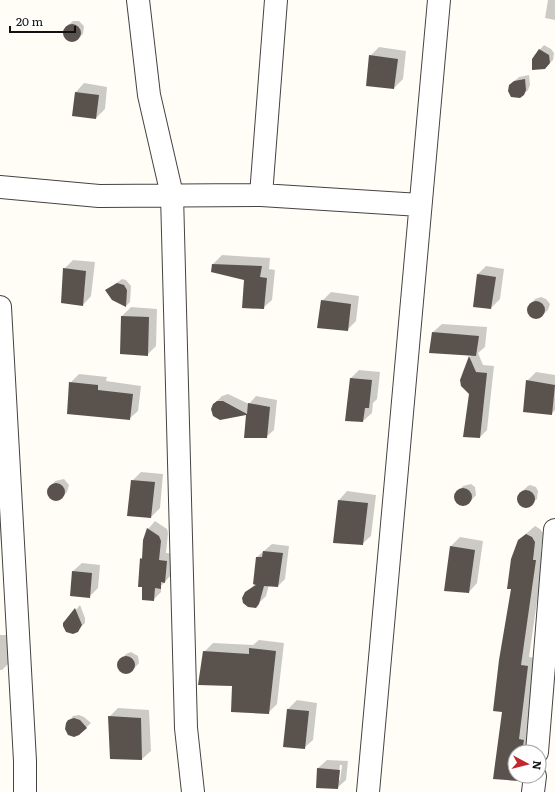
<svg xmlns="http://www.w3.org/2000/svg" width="555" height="792" font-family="Literata,serif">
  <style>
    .shadow { fill: #0003; fill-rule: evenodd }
    .building { fill: #5a524d }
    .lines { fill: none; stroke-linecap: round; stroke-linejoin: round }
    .minor-casing { stroke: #444; stroke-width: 24 }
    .minor { stroke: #fff; stroke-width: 22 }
  </style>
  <rect width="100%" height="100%" fill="#fffdf5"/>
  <path class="shadow" d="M548,0H555V20L545,18Z
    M73,21H79L84,26L83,34L75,41H69L64,37L63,32L66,27Z
    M544,45L551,49L554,53L553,60L545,68L534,56Z
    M379,47L406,51L403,79L394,88L370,56Z
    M529,75L530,85L528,90L524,94L510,85L519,77Z
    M84,83L107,87L105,109L96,118L73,115L76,92Z
    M222,255L270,258L269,269L275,270L272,300L263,308L245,279L213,264Z
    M73,260L95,262L91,296L83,305L64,269Z
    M486,266L504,269L500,299L491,308L478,274Z
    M122,279L126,280L131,286L130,302L126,306L107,290Z
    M331,292L359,296L356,321L347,330L322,301Z
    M541,297L546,299L550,304L548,310L539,318H533L529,314L528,308L535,299Z
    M131,307L157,309L156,346L147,355L122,316Z
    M442,324L487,327L485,347L478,353L483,365L494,366L487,430L480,437L470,394L461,380L471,355L433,332Z
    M359,370L380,372L377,399L373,403L372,413L363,421L351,378Z
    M536,372L555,375V410L551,414L527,381Z
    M79,374L107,377L106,381L141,386L138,411L129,419L70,383Z
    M228,394L249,404L256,396L277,400L274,430L266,437L248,414L214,416V404L222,396Z
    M141,472L163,474L160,508L151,517L132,481Z
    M64,479L69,485L67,492L59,500H53L49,496L48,491L55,481Z
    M471,484L475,487L476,495L468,504L460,505L456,501L455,496L463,486Z
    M530,485L536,487L538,491L537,499L526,508L520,505L518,500L519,494L528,486Z
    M347,491L376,495L371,536L362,544L339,500Z
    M0,509L2,510L0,544Z
    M155,521L167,529L168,533L166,553L174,554L172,574L161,586V592L153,600L141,559L143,557L148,529Z
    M535,526L540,529L543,533L541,552H544L529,657L536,658L527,731L531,732L529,752H515V776H522L518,780L494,778L503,711L519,540Z
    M460,537L483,541L477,583L469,592L445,590L451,546Z
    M272,544L289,546L285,579L278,586L269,585L266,596L255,607L246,592L254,585L257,557Z
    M82,563L100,565L98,588L89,597L73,571Z
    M80,605L85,618V623L75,632L65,623Z
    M0,635H11V661L2,670H0Z
    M259,640L284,643L277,704L268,713L233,685L204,652L213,643L253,645Z
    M131,652L138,656L139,663L130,673H124L119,669L118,664L126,654Z
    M297,700L317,703L313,740L304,748L284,746L288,709Z
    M118,708L149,710L151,751L142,759L109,717Z
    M79,715L84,717L91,723L79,734L69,721L73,716Z
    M327,760L348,761L346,780L337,788L318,768ZM340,765H342L340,780H338Z"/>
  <path class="building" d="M63 33a9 9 0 1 1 18 0a9 9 0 1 1-18 0Z
    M539,49L549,55L550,63L545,69L532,70V59Z
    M369,55L398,59L394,89L366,86Z
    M525,79L526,90L524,95L520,98L511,97L508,91L509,85L514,81Z
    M75,92L99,95L96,119L72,116Z
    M212,264L262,266L260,277L267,278L264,309L242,308L244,280L211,272Z
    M63,268L86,271L83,306L61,303Z
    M477,274L496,277L491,309L473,307Z
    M117,283L124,285L127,290L126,307L112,300L105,290Z
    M321,300L351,304L348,331L317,328Z
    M527 310a9 9 0 1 1 18 0a9 9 0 1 1-18 0Z
    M121,316L149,317L148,356L120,354Z
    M432,332L479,336L476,356L429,353Z
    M469,356L476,372L487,373L480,438L463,437L469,394L461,386L460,380Z
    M350,378L372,380L369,408H365L363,422L345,421Z
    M526,380L555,385L552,415L523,412Z
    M69,382L98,385V390L133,394L130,420L67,414Z
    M217,401H223L247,414L248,403L270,407L267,438H244L246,415L220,420L213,416L211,409L213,404Z
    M131,480L155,482L151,518L127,516Z
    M47 492a9 9 0 1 1 18 0a9 9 0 1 1-18 0Z
    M454 497a9 9 0 1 1 18 0a9 9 0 1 1-18 0Z
    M517 499a9 9 0 1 1 18 0a9 9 0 1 1-18 0Z
    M338,500L368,503L363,545L333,543Z
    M147,528L159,536L161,541L159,560L167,561L165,583L161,582V589L155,588L154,601L142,600V587H138L140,558L142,559L143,540Z
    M526,534L532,537L535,542L533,560H536L521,665L528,666L519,739L524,740L522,752H515V776H519L518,781L493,779L502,712L493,711L499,660L511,589H507L511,559L518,540Z
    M450,546L475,550L469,593L444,591Z
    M263,551L283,553L278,587L264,586L259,604L256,608L248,607L243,603L242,598L245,592L256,585L253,584L256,557H262Z
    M72,571L92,573L90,598L70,596Z
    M75,608L82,625L78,632L73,634L66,632L63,626V623Z
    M249,648L276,651L269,714L231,712L232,686L198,685L203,651L249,654Z
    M117 665a9 9 0 1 1 18 0a9 9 0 1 1-18 0Z
    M287,709L309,711L305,749L283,747Z
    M108,716L141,718L142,760L110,759Z
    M74,718L80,720L87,728L79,735L74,737L68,735L65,729L66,723L68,720Z
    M317,768L340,770L338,789L316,788Z"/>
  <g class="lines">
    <g class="minor-casing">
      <path id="minor" d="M138,0L149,95L172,195L186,728L193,792
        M0,187L99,196L261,195L420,205
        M261,195L276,0
        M0,307L25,761V792
        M537,752L555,530
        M368,792L439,0
        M533,792L535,776"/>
    </g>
    <use href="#minor" class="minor"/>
  </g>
  <g transform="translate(527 764) rotate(97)"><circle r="19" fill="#ffffff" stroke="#a0a0a0"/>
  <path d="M0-3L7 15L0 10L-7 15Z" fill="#c4262e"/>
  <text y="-6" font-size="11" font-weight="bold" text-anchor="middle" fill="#111111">N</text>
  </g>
  <path d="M10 26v6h65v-6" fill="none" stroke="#111111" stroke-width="2"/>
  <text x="16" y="26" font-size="12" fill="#111111" stroke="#ffffff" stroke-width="3" paint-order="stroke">20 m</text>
</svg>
